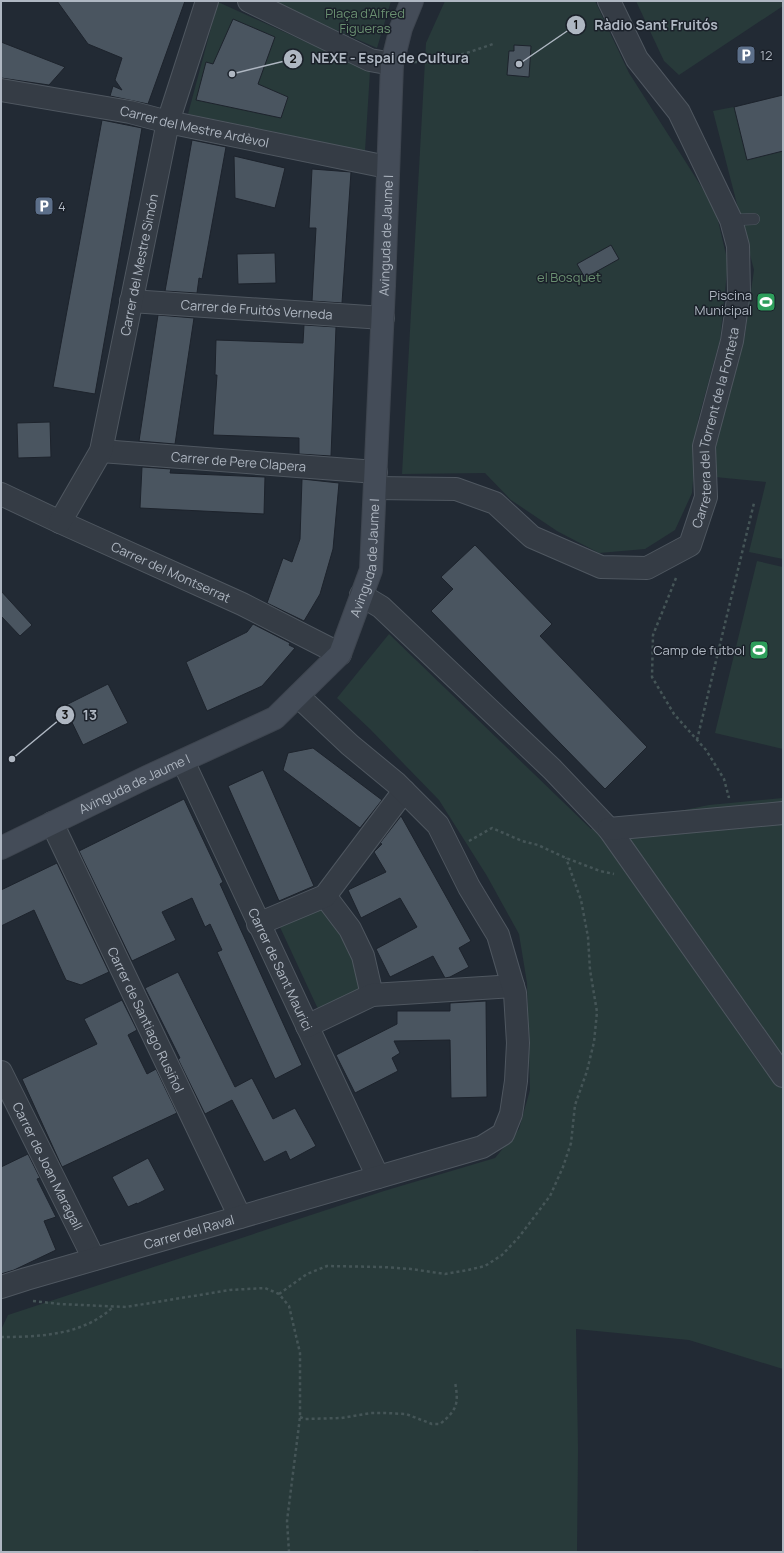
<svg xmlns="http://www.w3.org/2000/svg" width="784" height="1553" font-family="Manrope,sans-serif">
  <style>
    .green { fill: #283a3a }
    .building { fill: #4a5560; stroke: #1d232c }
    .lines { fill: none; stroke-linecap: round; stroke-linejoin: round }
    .lane-casing { stroke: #4f5760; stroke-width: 12 }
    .street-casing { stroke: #4f5760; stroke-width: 24 }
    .secondary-casing { stroke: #3e454f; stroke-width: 24 }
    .path { stroke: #455557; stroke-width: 2.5; stroke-dasharray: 3 3; stroke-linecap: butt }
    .lane { stroke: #353c45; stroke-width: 11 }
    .street { stroke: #353c45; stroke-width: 22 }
    .secondary { stroke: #444c58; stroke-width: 22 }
    .labels { text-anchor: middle; stroke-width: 3; stroke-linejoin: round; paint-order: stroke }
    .park-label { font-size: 13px; fill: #6a9071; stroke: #1b212a }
    .poi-label { font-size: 13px; fill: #afb7c2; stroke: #1b212a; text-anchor: start }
    .street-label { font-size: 13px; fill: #afb7c2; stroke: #1b212a }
    .leader { fill: none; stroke: #afb7c2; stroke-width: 1.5 }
    .callout-dot { fill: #afb7c2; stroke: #1b212a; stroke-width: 1.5 }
    .mark-label { font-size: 12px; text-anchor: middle; font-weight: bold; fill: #111 }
    .callout-label { font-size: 14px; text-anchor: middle; font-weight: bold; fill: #afb7c2; stroke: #1b212a; stroke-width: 3; stroke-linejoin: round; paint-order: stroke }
  </style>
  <rect width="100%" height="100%" fill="#222a34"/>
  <path class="green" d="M269,1H391L377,48Z
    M445,1H595L629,73L715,208L728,263L720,340L698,420L692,493L675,530L645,549L599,553L557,531L511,500L485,473L402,474L426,43Z
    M636,1H783V6L679,75L664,61Z
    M218,2L370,71L365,151L188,114Z
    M783,95V559L749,552L766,482L715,477L716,438L745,334L754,270L713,111L734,107Z
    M757,561L783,567V749L715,733Z
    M389,634L591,829L709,805L783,798V1369L689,1340L576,1329L578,1449L577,1552H479L478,1550L466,1552H1V1330L8,1315L384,1191L495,1158L519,1129L530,1090L527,983L519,934L487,876L439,800L370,729L337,698Z
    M318,906L347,941L364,990L318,1009L279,925Z"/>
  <path class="building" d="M57,1H185L148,104L110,96L113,86L122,90L115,80L122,58L88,44Z
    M233,19L275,37L258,84L288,97L281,118L196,100L206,62L213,64Z
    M1,42L65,67L49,85L1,78Z
    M514,45L531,46L529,77L507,75L509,51H514Z
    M783,95V151L747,160L734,107Z
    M102,120L142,128L95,394L53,387Z
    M192,140L226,147L202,279L199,278L197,293L165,291Z
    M234,156L285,168L275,208L235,198Z
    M312,169L351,172L342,303L312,301L316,228H309Z
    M611,245L619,259L585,278L577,264Z
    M275,253L276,283L238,284L237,254Z
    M158,315L194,318L175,444L139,441Z
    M304,325L336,327L331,456L299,454V438L213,435L217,375H215L216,340L303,343Z
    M50,422L51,457L18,458L17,423Z
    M142,467L171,469L170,473L265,477L264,514L140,508Z
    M302,479L339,483L333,549L320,594L304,621L267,603L283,558L292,562L300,539Z
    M475,545L552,624L540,636L647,747L605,789L431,611L453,589L441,577Z
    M1,591L32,625L20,636L1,616Z
    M253,624L290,643L289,645L295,648L262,686L207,711L186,662L247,632Z
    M108,684L128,723L83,745L64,706Z
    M313,748L382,800L360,828L283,770L288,753Z
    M263,770L314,886L279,901L228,786Z
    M184,799L223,882L220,884L302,1065L275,1079L217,952L222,950L210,924L205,927L192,898L162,912L176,940L132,961L79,851Z
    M401,816L471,941L459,948L469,967L450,977L445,978L433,956L390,977L376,949L417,927L400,898L361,918L348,890L386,872L374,852L382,844L380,843Z
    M57,863L109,972L81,985L66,980L34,910L1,926V890Z
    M178,972L235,1087L252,1078L273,1119L295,1108L316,1146L290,1160L286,1151L264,1162L232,1100L205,1114L178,1059L180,1058L145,988Z
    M122,1000L137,1030L128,1035L147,1074L156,1069L177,1113L62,1167L22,1079L97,1044L84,1019Z
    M486,1001L487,1097L451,1098L450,1040L394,1041L400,1053L392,1058L398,1071L355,1093L336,1055L397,1024V1011H450V1003Z
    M28,1154L40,1178L37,1179L56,1217L44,1221L56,1250L14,1270L1,1274V1167Z
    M148,1158L165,1190L137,1204V1203L128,1207L112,1177Z"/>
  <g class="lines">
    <g class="lane-casing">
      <path id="lane" d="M731,220L754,219"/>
    </g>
    <g class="street-casing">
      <g id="street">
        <path d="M249,1L370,60L392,64"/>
        <path id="s1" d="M1,90L130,112L168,122L387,167"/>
        <path id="s2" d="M131,301L383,318"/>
        <path id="s3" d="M101,451L376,472"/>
        <path id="s4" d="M375,488L456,489L495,503L532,537L601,567L647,568L690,545L706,497L704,446L732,341L739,292L738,246L731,220L679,112L637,59L609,1"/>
        <path id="s5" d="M1,494L60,522L242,604L340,654"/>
        <path id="s6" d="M60,522L101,451L168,122L207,1"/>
        <path d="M361,595L381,607L552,769L609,829L783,1076"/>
        <path id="s7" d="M183,761L378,1177"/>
        <path id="s8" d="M52,823L240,1217"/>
        <path d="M609,829L783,813"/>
        <path d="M325,896L350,929L363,956L372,995"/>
        <path d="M258,924L325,896L404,791"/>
        <path d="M307,1026L372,995L513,986"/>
        <path id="s9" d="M1,1072L94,1259"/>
        <path id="s10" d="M1,1287L26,1279L482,1147L503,1134L511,1114L516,1081L518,1043L515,993L498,935L469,887L438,825L396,783L350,745L298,696"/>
      </g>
    </g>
    <g class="secondary-casing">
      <g id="secondary">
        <path id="s11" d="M1,848L147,777L275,718L340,654L371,570L384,286L392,64L401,28L412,1"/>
      </g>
    </g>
    <path class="path" d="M414,62C442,62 467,53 493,44
      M676,578L653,635L652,677L674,714L706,750L724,779L729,798
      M697,740L754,503
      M469,841L492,828L522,841L538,845L566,858L600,871L614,874
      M279,1294L307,1274L327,1266L383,1267L411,1269L445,1274L468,1270L485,1266L502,1255L519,1237L550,1196L563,1167L571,1143L575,1105L587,1071L594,1042L597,1012L590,970L588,937L581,900L566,858
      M33,1301L60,1304L126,1307L230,1290L265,1288L279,1294L289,1306L300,1353V1417L287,1521L289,1552
      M1,1337C40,1337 84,1335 113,1307
      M300,1417L305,1419L341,1418L371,1413H384L406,1414L432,1424H440C457,1410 459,1404 455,1382"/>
    <use href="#lane" class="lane"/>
    <use href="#street" class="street"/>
    <use href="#secondary" class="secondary"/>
  </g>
  <defs>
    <g id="parking-square" transform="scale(1)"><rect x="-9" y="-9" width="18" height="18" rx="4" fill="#5c6f8a" stroke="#1b212a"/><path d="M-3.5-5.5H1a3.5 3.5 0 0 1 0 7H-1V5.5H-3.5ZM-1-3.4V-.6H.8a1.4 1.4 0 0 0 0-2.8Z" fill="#fff"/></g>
    <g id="stadium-square" transform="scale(1)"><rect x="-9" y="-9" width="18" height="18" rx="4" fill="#2e9e5b" stroke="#1b212a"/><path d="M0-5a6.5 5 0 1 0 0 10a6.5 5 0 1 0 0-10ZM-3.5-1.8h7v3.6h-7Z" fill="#fff"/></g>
  </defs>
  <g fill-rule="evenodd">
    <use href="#parking-square" x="746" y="55"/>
    <use href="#parking-square" x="44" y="206"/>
    <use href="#stadium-square" x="766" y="302"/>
    <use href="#stadium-square" x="759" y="650"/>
  </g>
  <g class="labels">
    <g class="park-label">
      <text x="365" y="18">Plaça d'Alfred<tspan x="365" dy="15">Figueras</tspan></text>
      <text x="569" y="282">el Bosquet</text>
    </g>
    <g class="poi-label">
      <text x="760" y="60">12</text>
      <text x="58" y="211">4</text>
      <text x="752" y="300" text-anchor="end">Piscina<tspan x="752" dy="15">Municipal</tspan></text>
      <text x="745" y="655" text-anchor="end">Camp de futbol</text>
    </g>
    <g class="street-label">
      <text dy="5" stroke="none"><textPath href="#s1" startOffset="197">Carrer del Mestre Ardèvol</textPath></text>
      <text dy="5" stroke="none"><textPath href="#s11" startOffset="819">Avinguda de Jaume I</textPath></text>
      <text dy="5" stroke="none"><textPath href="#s6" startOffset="272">Carrer del Mestre Simón</textPath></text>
      <text dy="5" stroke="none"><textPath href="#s2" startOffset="126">Carrer de Fruitós Verneda</textPath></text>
      <text dy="5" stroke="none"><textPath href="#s4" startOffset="464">Carretera del Torrent de la Fonteta</textPath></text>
      <text dy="5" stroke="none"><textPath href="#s3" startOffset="138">Carrer de Pere Clapera</textPath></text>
      <text dy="5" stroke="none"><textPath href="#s11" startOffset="495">Avinguda de Jaume I</textPath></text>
      <text dy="5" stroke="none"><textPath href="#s5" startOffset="187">Carrer del Montserrat</textPath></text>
      <text dy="5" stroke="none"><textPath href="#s11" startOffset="148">Avinguda de Jaume I</textPath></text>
      <text dy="5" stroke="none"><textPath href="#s7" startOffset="230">Carrer de Sant Maurici</textPath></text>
      <text dy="5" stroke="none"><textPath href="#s8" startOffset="218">Carrer de Santiago Rusiñol</textPath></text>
      <text dy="5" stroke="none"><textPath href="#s9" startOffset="105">Carrer de Joan Maragall</textPath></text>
      <text dy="5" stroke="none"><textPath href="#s10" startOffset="196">Carrer del Raval</textPath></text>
    </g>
  </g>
  <path class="leader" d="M519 64L576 25M232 74L293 59M12 759L65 715"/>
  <g class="callout-dot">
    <circle cx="519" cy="64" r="4"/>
    <circle cx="232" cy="74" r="4"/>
    <circle cx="12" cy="759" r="4"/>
    <circle cx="576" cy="25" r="10"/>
    <circle cx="293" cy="59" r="10"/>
    <circle cx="65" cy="715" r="10"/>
  </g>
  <g class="mark-label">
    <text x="576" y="29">1</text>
    <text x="293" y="63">2</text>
    <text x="65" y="719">3</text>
  </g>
  <g class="callout-label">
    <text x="656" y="30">Ràdio Sant Fruitós</text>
    <text x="390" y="63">NEXE - Espai de Cultura</text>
    <text x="90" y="720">13</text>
  </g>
  <rect width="784" height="1553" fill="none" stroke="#afb7c2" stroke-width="4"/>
</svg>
